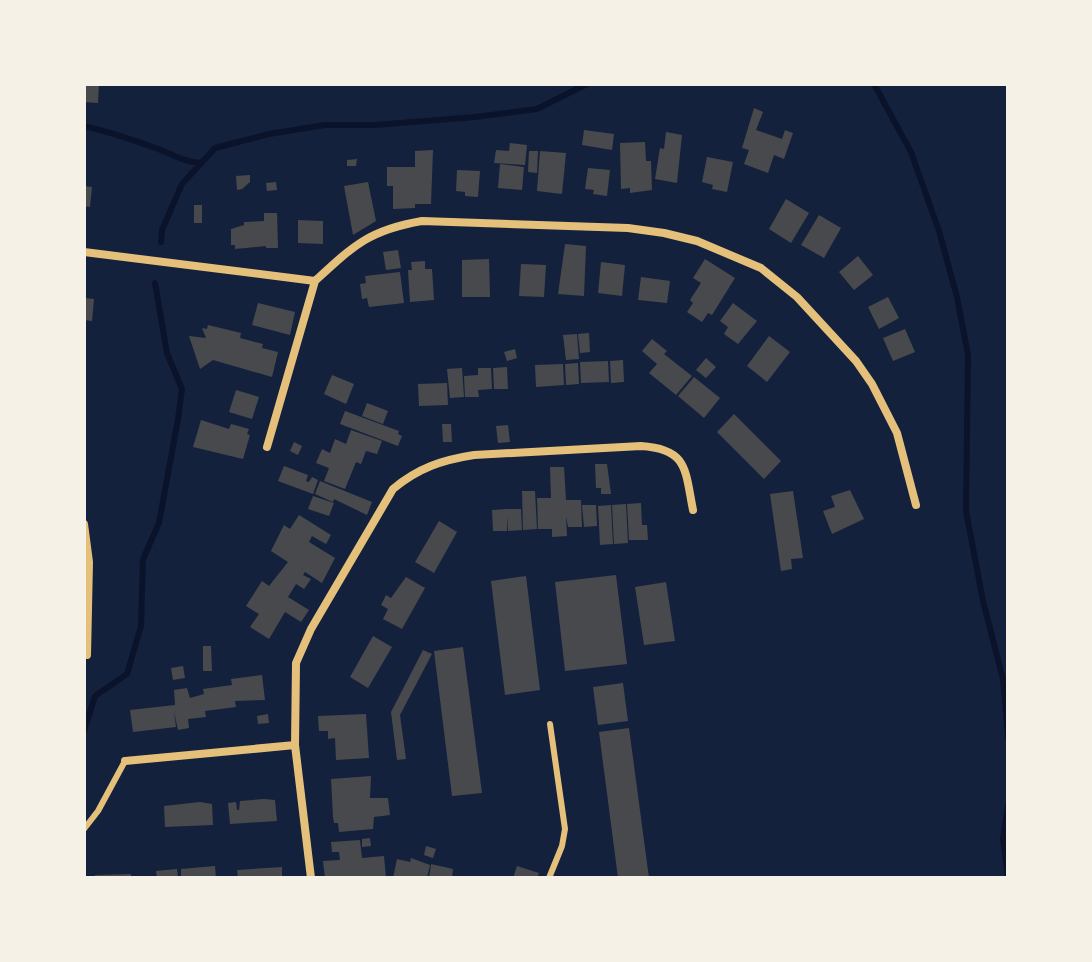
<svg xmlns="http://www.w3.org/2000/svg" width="1092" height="962" font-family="Arial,sans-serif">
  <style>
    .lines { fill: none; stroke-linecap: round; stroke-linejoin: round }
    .stream { stroke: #0b132b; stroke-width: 6 }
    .building { fill: #48494c }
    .service { stroke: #e5c07b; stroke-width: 6 }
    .minor { stroke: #e5c07b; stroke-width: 8 }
  </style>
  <rect width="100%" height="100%" fill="#14213d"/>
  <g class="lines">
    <path class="stream" d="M874,84L911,152L939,231L957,297L968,355L966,511L983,601L1003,679L1008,737
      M84,126C110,132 134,140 158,149C174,155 184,162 201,163
      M161,242L162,230L182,184L215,148L269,134L325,125H375L475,117L537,109L587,84
      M84,731L95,696L127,674L141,626L143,559L159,523L178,419L182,389L167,353L155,283
      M1008,878L1003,839L1008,805"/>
  </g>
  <path class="building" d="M84,84H99L98,103L84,102Z
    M754,108L763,112L756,130L782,139L785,130L793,133L784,159L774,155L768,173L744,164L749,150L742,148Z
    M584,130L614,134L612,150L582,145Z
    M666,132L682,135L677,183L655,179L660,148L664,149Z
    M645,142L646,161H651L652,190L630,193V188L621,189L620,143Z
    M510,143L527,145L525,165L494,163L496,150L509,151Z
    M433,150L431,204H415V208L393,209V186H387V167H415V151Z
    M529,151H538L537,173L528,172Z
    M540,151L566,153L562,194L537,191Z
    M707,157L733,162L727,192L712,189L713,185L702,182Z
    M357,159L356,166H347V160Z
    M500,164L524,167L522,190L498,188Z
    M588,168L610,170L607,196L593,194L594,190L585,189Z
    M457,170L480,171L478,197L465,196V192L456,191Z
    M250,175V182L242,189L237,190L236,176Z
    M276,182L277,190L267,191L266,183Z
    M368,182L376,221L353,235L344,186Z
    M84,186L92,187L90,207L84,206Z
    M786,199L809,213L791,243L769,229Z
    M194,205H202V223H194Z
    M264,213H277L278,248H266V246L235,249V245H231V229L244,225V222L264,221Z
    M819,215L841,228L824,258L801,245Z
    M298,220L323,221V244L298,243Z
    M565,244L586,246L584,296L558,294Z
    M398,250L401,268L386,270L383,252Z
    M858,256L873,275L854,290L839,272Z
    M489,259L490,297H462V260Z
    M705,259L735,278L712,315L708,313L702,322L687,312L693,303L690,300L701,283L693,278Z
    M425,261V269H432L434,300L410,302L408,270H412L411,262Z
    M601,262L625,265L622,296L598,293Z
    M521,264L546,265L544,297L519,296Z
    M400,272L404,303L369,307L367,298L362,299L360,284L366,283L365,276Z
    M641,277L670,281L667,303L638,300Z
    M888,297L899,318L879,329L868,307Z
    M84,298L94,299L92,321L84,320Z
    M258,303L295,312L290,335L252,325Z
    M733,303L757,321L738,344L724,334L728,327L720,321Z
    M208,325L241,333L240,338L263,344L262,348L278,352L272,377L213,360L200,369L189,336L206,338L202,328L207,329Z
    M905,329L915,352L893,361L883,338Z
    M589,333L590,352L580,353L578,334Z
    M577,334L579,359L566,360L563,335Z
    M769,336L790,352L767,382L747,366Z
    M652,339L667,351L664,354L692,376L676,395L649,373L657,364L642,351Z
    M515,349L517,358L507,361L504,352Z
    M706,358L716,367L706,378L696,370Z
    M623,360L624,382L611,383L610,361Z
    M608,361L609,382L581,383L580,362Z
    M578,363L579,384L566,385L565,364Z
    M563,364L564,385L536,387L535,365Z
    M507,367L508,389H494L493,368Z
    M462,368L464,397L450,398L447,369Z
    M478,368H491L492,389L478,390L479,397H465L464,376L478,375Z
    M332,375L354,384L346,404L324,394Z
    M694,377L720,398L704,418L678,396Z
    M447,383L448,405L419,406L418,384Z
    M236,390L259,397L252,419L229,412Z
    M367,403L388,411L383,424L362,416Z
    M345,411L399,431L398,434L402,436L398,446L340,424Z
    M734,414L781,461L764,479L717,432Z
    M201,420L229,429L231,424L249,429L247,434L250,435L243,459L193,447Z
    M442,424H451L452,442H443Z
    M508,425L510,442L498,443L496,426Z
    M351,430L382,441L377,454L366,451L361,464L356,462L345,489L324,481L329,468L316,463L322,449L330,453L335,439L346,444Z
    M294,442L302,446L298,455L290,451Z
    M595,464H607L611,494H601V488H596Z
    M284,466L308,475L306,481L309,482L312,477L318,480L313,494L278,481Z
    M550,467H564L566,500H581L582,527H568L566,516L567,536L552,537V529H538L537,498H551Z
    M320,481L372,502L367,515L334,499L333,502L315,494Z
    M850,490L864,519L832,534L823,511L835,507L831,496Z
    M522,491H535L537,529L523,530Z
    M793,491L803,558L791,559L792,569L781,571L770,494Z
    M313,496L334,503L329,516L308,509Z
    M641,503L642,525H647L648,540H629L627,504Z
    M626,504L628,543L614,544L612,505Z
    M582,505H596L597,526L584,527Z
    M611,505L613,544L600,545L598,506Z
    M507,509H521L522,530L508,531L507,515V531H493L492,510Z
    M299,515L331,535L326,544L312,536L309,542L335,558L322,583L305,572L303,575L311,579L304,589L296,584L288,597L309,610L301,622L285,612L269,639L250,627L259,614L246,606L262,581L269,586L288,562L271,551L284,525L290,529Z
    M439,521L457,532L434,573L415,562Z
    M616,575L627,664L565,671L555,582Z
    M526,576L540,690L505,695L491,581Z
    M406,577L425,588L402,629L383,619L388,609L381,605L386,595L391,598Z
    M666,582L675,641L644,645L635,587Z
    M373,636L392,647L368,688L350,677Z
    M203,646H211L212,671H203Z
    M463,647L482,793L452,796L434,651Z
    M423,650L432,654L400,715L406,759L397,760L391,712Z
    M183,666L185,678L173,680L171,668Z
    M262,675L265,700L235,701L236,707L205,711L206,717L188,719L189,728L178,730L174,711L176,727L133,732L130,710L175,705L174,690L187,688L190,698L204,694L203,689L232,685L231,679Z
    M623,683L628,721L598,725L593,687Z
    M268,714L269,723L258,724L257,716Z
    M366,714L369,758L336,760L335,738L328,739V731H319L318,716Z
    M629,728L649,878H618L599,732Z
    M371,776L370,798H388L390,815L374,817L373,829L339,832L338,823H334L333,817L331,779Z
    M264,799L275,800L277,821L230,824L228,803L236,802L237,810H239L240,801Z
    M200,802L212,804L213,825L165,827L164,806Z
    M370,838L371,846L362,847V839Z
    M360,840L362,858L384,856L386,878H325L323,861L340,860L339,852H332L331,842Z
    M426,846L436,849L433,858L424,855Z
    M411,858L430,865L427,878H393L397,859L410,862Z
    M431,864L453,869L452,878H429Z
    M215,866L216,878H181V869Z
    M517,866L539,873L537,878H513Z
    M282,867V878H238L237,870Z
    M177,869L178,878H157L156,871Z
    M131,874V878H95V875Z"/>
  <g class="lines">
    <path class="service" d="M84,829L98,811L125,761
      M549,878L562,846L565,829L550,724"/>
    <path class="minor" d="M84,252L315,281C353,246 369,230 422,221L628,228L664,233L697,241L761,268L797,297L856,361L872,384L897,433L916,505
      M267,447L315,281
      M84,524L89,562L87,655
      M125,761L295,745
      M311,878L295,745L296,663L311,629L393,489C418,468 442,460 474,455L641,446C688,449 685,470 693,510"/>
  </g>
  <rect width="1092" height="962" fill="none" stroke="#f6f1e7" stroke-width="172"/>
</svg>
